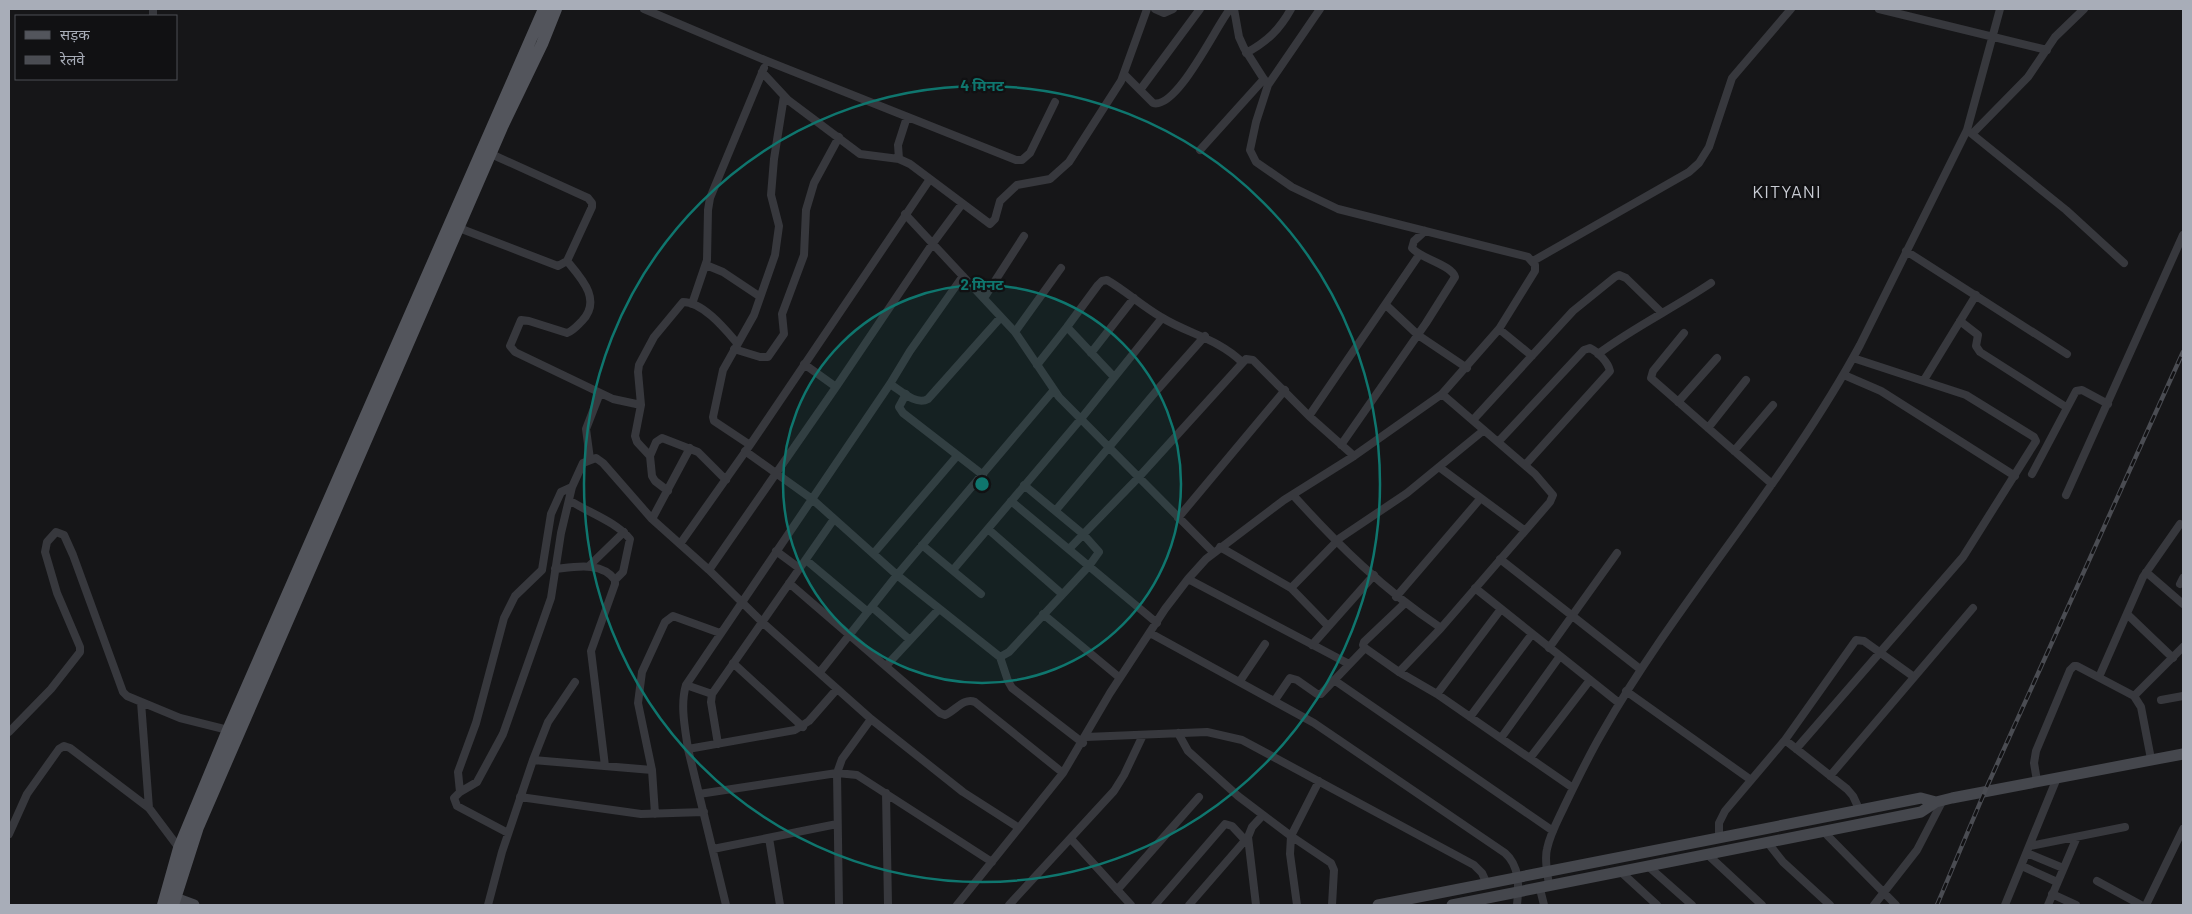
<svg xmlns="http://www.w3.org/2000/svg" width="2192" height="914" font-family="Barlow,'Noto Sans Devanagari',sans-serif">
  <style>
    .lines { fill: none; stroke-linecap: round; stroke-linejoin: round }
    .street { stroke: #37383d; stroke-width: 8 }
    .secondary { stroke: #45474d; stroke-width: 11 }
    .primary { stroke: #53555c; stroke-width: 12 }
    .rail-casing { stroke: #4a4c52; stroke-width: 4.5 }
    .rail { stroke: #111113; stroke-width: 2.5; stroke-dasharray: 8; stroke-linecap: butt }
    .ring { fill: none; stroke: #0f766e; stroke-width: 2.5 }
    .labels { text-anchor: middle; stroke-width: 4.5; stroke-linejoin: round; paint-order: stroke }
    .quarter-label { font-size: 18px; letter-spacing: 1px; fill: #c9ccd4; stroke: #111113 }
    .centre { fill: #0f766e; stroke: #111113; stroke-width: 2.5 }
    .ring-label { font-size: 15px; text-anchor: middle; font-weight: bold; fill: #0f766e; stroke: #111113; stroke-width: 4.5; stroke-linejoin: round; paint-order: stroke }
  </style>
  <rect width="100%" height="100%" fill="#161618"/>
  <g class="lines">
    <path class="street" d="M153,9V16
      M644,9L767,61L1016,160H1022L1030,153L1055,102
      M1155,9L1164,13L1173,9
      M1234,9L1239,37L1244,48L1265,81
      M1879,9L2047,50
      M1246,53C1267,42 1280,29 1291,9
      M762,72L788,100L860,154L899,159L910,164L990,224L995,219L1000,201L1017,185L1050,179L1069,162L1121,81L1147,9
      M1124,74L1153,103C1177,110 1216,26 1230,9
      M1140,90L1200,9
      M1967,130L2066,210L2124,263
      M1972,134L2028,77L2055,37L2084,9
      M1200,150L1264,79
      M899,159L898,145L907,117
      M905,214L1015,332L1059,397L1213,552
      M459,228L558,266L567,261L592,207V203L588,198L491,154
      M1906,251L2067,354
      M567,261C582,279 602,300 582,321C577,326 573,331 567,333L529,321L521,320L510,346L515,352L613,399L641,405
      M1533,261L1689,172L1699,163L1709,147L1732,78L1791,9
      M706,265L723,272L759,296
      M984,298L1024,236
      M692,304L707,260L708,210L710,198L764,68
      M1386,305L1418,335L1467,368
      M1960,321L1978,335L1976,346L1980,352L2066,407
      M1067,327L1114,377
      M1499,329L1532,356
      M1015,332L1061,268
      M1684,333L1653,371L1651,378L1772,484
      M734,349L760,357H768L784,334L782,314L804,255L806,210L814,183L839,137
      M1091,353L1134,298
      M1598,354C1634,327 1674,308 1711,283
      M804,364L836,387
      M1037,365L1067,327L1098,285L1102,281L1107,280C1126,291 1142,306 1161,317C1188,334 1217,338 1242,362
      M1844,375L1881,391L2015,476
      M1924,380L1976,295
      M890,384C900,390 916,406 928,399L1001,317
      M906,394L899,407L903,413L983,475
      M1678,402L1717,358
      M1309,416L1419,255
      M1473,420L1573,311L1615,277L1619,275L1626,278L1662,313
      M1708,428L1746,380
      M1498,442L1584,350L1590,348C1598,352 1608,362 1610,371L1525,465
      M750,445L714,421L713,417L723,370L754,315L775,255L779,226L771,195L774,159L784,96
      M1341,445L1426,323L1455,277C1452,265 1421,259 1412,248L1414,241L1425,231
      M745,451L812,499L897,575L1000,657L1009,652L1089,566L1099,552L1083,534L1024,485
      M1734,451L1773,405
      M650,456L656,442L662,438L698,452L726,480
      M590,459L586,429L600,393
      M1439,467L1524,530
      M2032,474L2076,391L2082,390L2108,404
      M668,491L655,481L652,476L650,456L637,442L635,436L641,405L638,372L639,365L654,337L683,302C703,302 725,329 737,343
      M1293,495C1338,545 1384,590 1441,628
      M2066,495L2183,235
      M569,500C589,513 615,521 630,539L623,572L615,580
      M1011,501L1157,623
      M1056,510L1158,389L1205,336
      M1178,518L1285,390
      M652,519L690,448
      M988,529L1062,594
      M680,544L750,445L930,179
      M922,545L981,594
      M1220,547L1291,588L1327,625
      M1069,549L1138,478L1246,359L1253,360L1309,416L1354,456
      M776,551L799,568
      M874,553L957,456
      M1500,559L1640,669
      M806,560L868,612
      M589,566L624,532
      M555,569C574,567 602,561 615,580V584L591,651L605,766
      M709,570L836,387L933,243L962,204
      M953,570L1080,420L1162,318
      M2146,572L2183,604
      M1188,579L1349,664
      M789,583L940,713L945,715C955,711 964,697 975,702L1063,773
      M2180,584L2183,578
      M1291,588L1340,538L1407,493L1484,430
      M1475,588L1619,703
      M1396,597L1480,499
      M1404,604L1364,642L1363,645L1365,648L1399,672L1437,694L1573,788
      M872,607L910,640
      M1043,614L1120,678
      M2127,614L2173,658
      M1150,633L1314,723L1505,853C1520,866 1519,887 1517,905
      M1312,645L1374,575
      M1549,648L1617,553
      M1000,657L1008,681L1012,688L1083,743
      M733,663L803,727
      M886,666L939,609
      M820,672L897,575L1053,391
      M1399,672L1441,628L1550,502L1553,495L1535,474L1442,394
      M2099,677L2143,577L2180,524
      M1334,680L1553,831
      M1240,681L1265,644
      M686,685L712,694
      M1626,691L1751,780
      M1437,694L1501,609
      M2134,696L2183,647
      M1275,700L1290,678L1297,680L1317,694H1321L1365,648
      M2161,700L2183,696
      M141,702L149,808
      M1470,717L1532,634
      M9,732L51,689L80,652V647L57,593L45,552L47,542L56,532L64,535L73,555L123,692L127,696L180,718L228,730
      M1178,733L1188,751L1238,796L1291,836L1331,863L1334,870L1332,905
      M1086,737L1207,732L1242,740L1474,865L1482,873L1487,884
      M1501,738L1560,656
      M1785,740L1847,789L1853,796L1860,811
      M718,744L711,702L712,694L834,519
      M688,749L795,730L809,721L837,689
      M1796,749L1963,557L2036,441L2034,437L1966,395L1853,358
      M1530,758L1590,680
      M533,760L652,770
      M1830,776L1973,608
      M2037,781L2034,763L2036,751L2070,670L2074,666H2077L2134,696L2141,707L2151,759
      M460,792L458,772L476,723L504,618L515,596L542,570L551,514L561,492L572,487
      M886,793L888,905
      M699,794L837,773L857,775L992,862
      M520,797L641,814L704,812
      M655,814L652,770L638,703L642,672L665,622L673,616L720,633
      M1823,831L1896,905
      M508,833L457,806L454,798L460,792L477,782L503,734L551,598L561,533L572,487L583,463L596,458L603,463L652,519L709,570L762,622L871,719L963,792L1019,828
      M9,834L27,794L59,749L64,746L70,748L149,808L179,848
      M769,838L780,905
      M1071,839L1131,905
      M1719,839V823L1725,811L1785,740L1856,640L1864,641L1914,677
      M1768,843L1783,862L1830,905
      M2030,846L2125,827
      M713,849L837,824
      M2027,853L2063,868
      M1707,854L1762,905
      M2022,866L2057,882
      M1649,867L1692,905
      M1621,872L1657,905
      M2097,881L2141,905
      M1549,886C1548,875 1544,860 1547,849C1550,834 1558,820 1564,807C1576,782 1588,757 1602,733C1679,598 1786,482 1860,345L1967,130L2000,9
      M1540,889L1544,905
      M1117,890L1199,797
      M2052,894L2076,905
      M488,905L502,852L533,760L548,722L575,682
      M726,905L688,749C685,728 680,705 686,685L890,384L910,351L963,276
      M839,905L837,773L842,759L871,719
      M957,905L1063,773L1110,693L1165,609L1188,579L1206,559L1284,500L1354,456L1442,394L1499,329L1535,271V265L1528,257L1338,209L1292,187L1256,162L1250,150L1256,122L1268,85L1320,9
      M1009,905L1114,791L1124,775L1143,735
      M1155,905L1225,824L1232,826L1245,840
      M1189,905L1248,837
      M1256,905L1248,837L1252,827L1263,815
      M1297,905L1290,854L1291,836L1319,781
      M1874,905L1917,850L1943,800
      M2005,905L2057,778
      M2048,905L2077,837
      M2146,905L2183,829"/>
    <path class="secondary" d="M167,895L194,905
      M1378,905L1921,798L1936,802
      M1452,905L1921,812L1936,802L1952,798L2183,754"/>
    <path class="primary" d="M163,905L179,848L228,730L544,9
      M173,905L198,827L502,127L542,44L556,9"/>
    <g class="rail-casing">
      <path id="rail" d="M1937,905L1985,791L2183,352"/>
    </g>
    <use href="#rail" class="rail"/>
  </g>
  <circle cx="982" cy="484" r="199" fill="#0f766e" fill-opacity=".12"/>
  <g class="ring">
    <circle cx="982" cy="484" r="199"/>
    <circle cx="982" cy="484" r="398"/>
  </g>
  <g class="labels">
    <g class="quarter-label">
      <text x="1787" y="198">KITYANI</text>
    </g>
  </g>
  <circle cx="982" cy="484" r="8" class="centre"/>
  <g class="ring-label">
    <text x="982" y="91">4 मिनट</text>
    <text x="982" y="290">2 मिनट</text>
  </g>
  <rect width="2192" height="914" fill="none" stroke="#a8adb8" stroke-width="20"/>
  <rect x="15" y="15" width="162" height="65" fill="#111113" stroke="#4d4f55"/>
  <rect x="25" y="31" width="25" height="8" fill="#53555c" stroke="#4d4f55"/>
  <text x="60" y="40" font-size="15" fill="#a8adb8">सड़क</text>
  <rect x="25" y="56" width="25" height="8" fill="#4a4c52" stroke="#4d4f55"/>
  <text x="60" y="65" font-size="15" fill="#a8adb8">रेलवे</text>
</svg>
